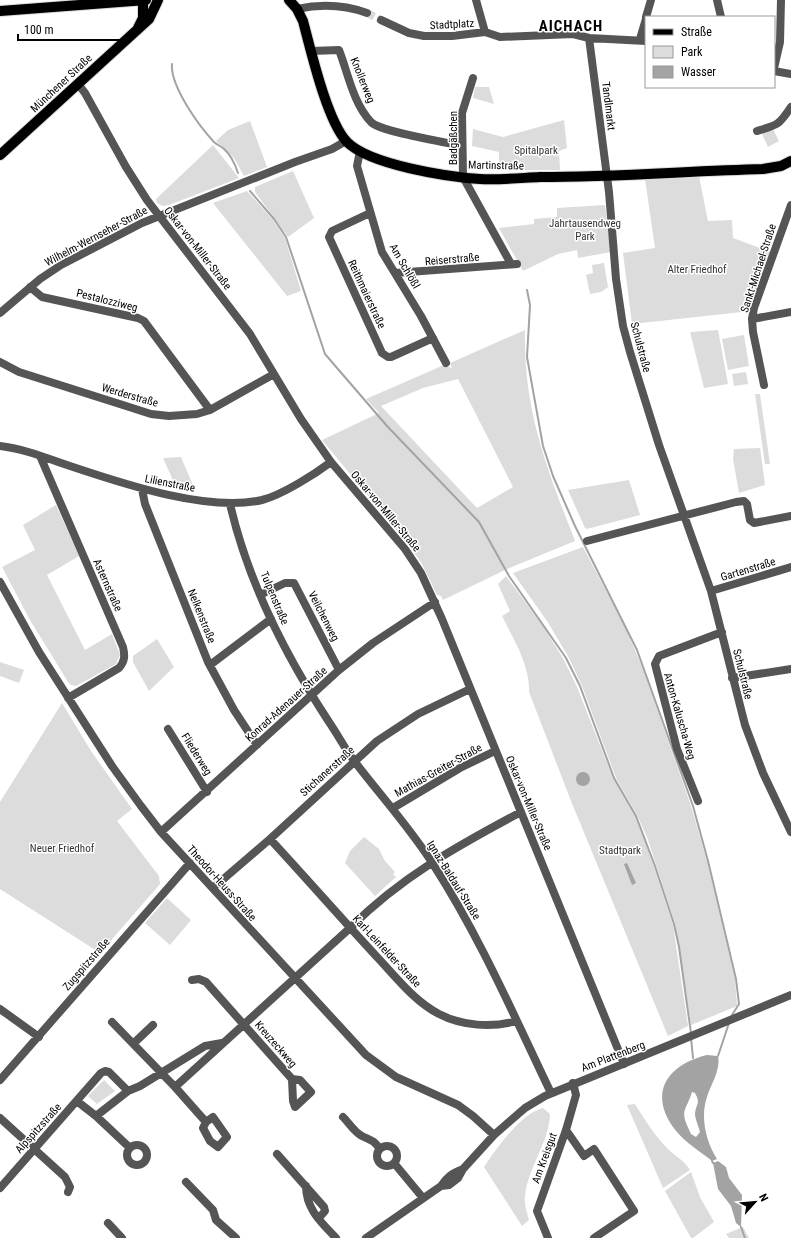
<svg xmlns="http://www.w3.org/2000/svg" width="791" height="1238" font-family="'Roboto Condensed',sans-serif">
  <style>
    .green { fill: #dcdcdc; fill-rule: evenodd }
    .water { fill: #a3a3a3; fill-rule: evenodd }
    .lines { fill: none; stroke-linecap: round; stroke-linejoin: round }
    .stream { stroke: #a3a3a3; stroke-width: 2 }
    .minor-tunnel { stroke: #d9d9d9; stroke-width: 8; stroke-dasharray: 8 4; stroke-linecap: butt }
    .major-casing { stroke: #dbdbdb; stroke-width: 12 }
    .minor { stroke: #555; stroke-width: 8 }
    .major { stroke: #000; stroke-width: 10 }
    .labels { text-anchor: middle; stroke-width: 3; stroke-linejoin: round; paint-order: stroke }
    .street-label { font-size: 11px; fill: #000; stroke: #fff }
    .park-label { font-size: 11px; fill: #333; stroke: #fff }
    .district-label { font-size: 15px; font-weight: bold; letter-spacing: 1px; fill: #000; stroke: #fff }
  </style>
  <rect width="100%" height="100%" fill="#fff"/>
  <path class="green" d="M475,87H489L494,104L473,98Z
    M564,120L567,148L559,151L560,170H499V152L472,146L473,129L503,137Z
    M250,121L267,167L244,176L234,158L216,141L228,130Z
    M773,129L779,141L768,147L762,134Z
    M213,145L239,178L169,205L163,206L157,203L156,199Z
    M293,171L314,218L288,237L255,192V187Z
    M699,176L708,221L732,220L733,238L771,252L751,311L632,324L623,253L655,248L645,179Z
    M247,191L273,220L285,238L301,291L287,296L213,203Z
    M605,205L611,252L578,258L577,250L558,254L523,271L499,228L534,224V219L557,217V208Z
    M604,263L608,287L601,292L590,294L586,275L593,273L592,265Z
    M525,330C523,409 547,469 575,541L507,569L443,600L441,596L437,595L421,562L395,528L322,440L379,413L366,399L444,365L452,368L450,363ZM458,379L513,487L477,508L381,406L423,388Z
    M718,330L728,384L704,388L690,332Z
    M744,335L749,366L728,370L722,339Z
    M746,372L748,384L734,386L732,374Z
    M755,394H760L770,464H765Z
    M760,448L765,485L739,493L733,459L734,449Z
    M181,457L195,490L176,487L163,458Z
    M629,480L640,515L587,529L585,528L568,490Z
    M56,505L79,556L47,575L85,650L112,634L120,655L116,664L76,686L71,685L68,682L57,664L30,620L2,567L35,550L23,525Z
    M583,547L626,629L643,669L691,806L707,861L735,979L737,1006L691,1025L675,923L647,837L637,815L616,778L582,686L568,656L547,621L513,573Z
    M506,576L543,626L564,660L577,687L613,778L635,816L645,839L673,925L688,1026L668,1036L571,801L529,692C530,665 514,640 502,616L510,611L498,584Z
    M157,639L174,667L149,691L133,662V656Z
    M0,662L24,670L19,683L0,676Z
    M62,703L91,751L132,809L117,821L159,876L160,884L100,953L0,889V802Z
    M364,837L379,849L385,861L395,872L393,874L396,877L375,896L345,863L350,851Z
    M167,898L191,920L170,945L145,923Z
    M104,1080L115,1091L97,1104L88,1096Z
    M635,1104C645,1120 654,1135 668,1149C676,1157 684,1160 690,1170L663,1188L627,1105Z
    M543,1108L550,1114C549,1143 528,1167 525,1196C524,1203 527,1213 529,1220L522,1226L484,1167C496,1149 521,1113 543,1108Z
    M691,1172L700,1197L714,1222L693,1238H691L665,1191Z
    M743,1227L749,1238H729L726,1234Z"/>
  <path class="water" d="M576 779a7 7 0 1 1 14 0a7 7 0 1 1-14 0Z
    M627,863L636,883L632,885L624,864Z
    M707,1055L718,1056C721,1070 711,1084 707,1097C700,1117 706,1142 717,1159L712,1161C702,1153 685,1142 677,1132C647,1096 665,1065 707,1055ZM692,1092L695,1093C701,1104 696,1103 695,1114C695,1119 699,1127 700,1132L696,1137L691,1134C679,1109 685,1114 692,1092Z
    M718,1161L726,1167L729,1178L742,1195L741,1227L736,1223L731,1206L718,1189L713,1163Z"/>
  <g class="lines">
    <path class="stream" d="M172,64C170,86 199,126 214,142C217,145 221,146 224,149C231,155 235,164 238,173
      M250,191L274,219L286,237L325,354L387,426L479,522L509,576L566,658L580,686L614,778L636,816L655,866L674,924L679,947L691,1033
      M527,290L530,305L527,357L543,446L553,476L575,526L637,650L693,806L708,861L736,979L739,1004L732,1015
      M691,1038L693,1058
      M718,1056L729,1023
      M712,1161L713,1163
      M741,1227L745,1238"/>
    <path class="minor-tunnel" d="M367,13L381,20"/>
    <g class="major-casing">
      <path id="major" d="M289,0L297,9L303,21C311,51 327,121 347,142C370,165 448,177 480,179C500,180 520,178 540,177C615,177 689,171 763,169L781,166L791,161
        M0,11L146,0
        M138,28L143,18V0
        M0,155L149,19L158,0"/>
    </g>
    <path class="minor" d="M476,0L485,32
      M717,0L721,17
      M297,9C320,4 345,5 367,13
      M646,17L651,0
      M381,20L409,33L424,36H452L485,32L500,37L573,34L589,38L646,41
      M589,38L609,192L616,279L623,326L630,352L659,445L711,591L745,725L763,773L791,832
      M640,39L646,19
      M311,51L339,50C348,73 353,103 371,122C380,132 446,142 462,146
      M774,68L780,42L781,0
      M774,71L791,74
      M473,78L462,113L463,177L511,264
      M78,84L85,93L126,167L147,200L250,334L301,419L331,462L405,549L421,573L442,619L624,1064
      M757,131C778,125 779,125 791,107
      M360,151L357,166L382,252L421,316L446,363
      M370,213L332,231L329,237L382,353L388,357H391L433,338
      M395,273L517,264
      M30,287L42,297L138,318L144,321L210,410
      M0,313L40,279L61,265L142,223L295,162L332,149L346,141
      M752,319L791,312
      M0,362L19,372L126,406L151,414L169,416L197,414L210,410L274,374
      M764,385L753,332L752,319L754,308L791,205
      M0,446C26,449 51,460 76,468C127,485 209,512 262,500C282,495 315,474 331,462
      M40,456L123,647C125,656 125,661 119,668L68,698
      M142,489L145,504L208,662L234,710L257,745
      M230,504C248,582 285,655 329,722C338,735 345,749 355,762C381,796 410,828 433,864C480,937 514,1016 551,1093
      M587,541L736,502L744,501L747,504L750,520L754,523L791,516
      M0,582L39,652L112,766L141,806L161,832L366,1055L396,1077L458,1105L473,1116L494,1135
      M711,591L791,567
      M260,595L285,583H294L339,670
      M210,665L271,619
      M732,678L791,669
      M168,729L207,792
      M698,801L677,749L655,664L659,656L722,632
      M393,808L460,768L495,751
      M161,832L339,670L373,643L435,602
      M270,839C306,878 341,918 377,957C396,977 414,1001 439,1014C462,1026 492,1028 516,1021
      M213,888L270,839L377,741L418,714L470,689
      M192,980L199,979L206,982L292,1079L293,1101L295,1107L311,1092L300,1080L292,1079
      M0,1009L39,1037
      M112,1022L175,1087L350,928C401,877 457,846 521,812
      M134,1043L153,1025
      M0,1080L190,863
      M175,1087L206,1122L203,1128L210,1141L218,1147L227,1137L213,1117L206,1122
      M78,1102L96,1116L128,1091L140,1086L205,1046L222,1043
      M96,1116L130,1148
      M343,1117C349,1123 355,1133 362,1136C372,1141 372,1139 380,1149
      M0,1118L65,1177L70,1187L68,1192
      M566,1130L584,1156L594,1149L634,1211L594,1238
      M127 1155a10 10 0 1 1 20 0a10 10 0 1 1-20 0Z
      M377 1156a10 10 0 1 1 20 0a10 10 0 1 1-20 0Z
      M277,1154L324,1207L325,1211L319,1218
      M394,1163L423,1198
      M186,1182L213,1210L216,1220L236,1238
      M306,1186C306,1209 321,1222 336,1238
      M441,1186L449,1185L458,1178L463,1169L494,1135L525,1108L545,1096L791,995
      M0,1188L101,1073L105,1071L109,1072L128,1091
      M108,1223L122,1238
      M366,1238L441,1186C447,1177 452,1173 463,1169
      M548,1238L537,1211L566,1130L576,1095L573,1083"/>
    <use href="#major" class="major"/>
  </g>
  <g class="labels">
    <g class="street-label">
      <text transform="translate(452 24) rotate(-3)" y="4">Stadtplatz</text>
      <text transform="translate(363 80) rotate(68)" y="4">Knollerweg</text>
      <text transform="translate(61 83) rotate(-43)" y="4">Münchener Straße</text>
      <text transform="translate(609 106) rotate(83)" y="4">Tandlmarkt</text>
      <text transform="translate(453 138) rotate(-90)" y="4">Badgäßchen</text>
      <text transform="translate(496 165) rotate(1)" y="4">Martinstraße</text>
      <text transform="translate(96 236) rotate(-28)" y="4">Wilhelm-Wernseher-Straße</text>
      <text transform="translate(198 248) rotate(52)" y="4">Oskar-von-Miller-Straße</text>
      <text transform="translate(452 259) rotate(-5)" y="4">Reiserstraße</text>
      <text transform="translate(405 266) rotate(60)" y="4">Am Schlößl</text>
      <text transform="translate(758 268) rotate(-72)" y="4">Sankt-Michael-Straße</text>
      <text transform="translate(367 294) rotate(65)" y="4">Reithmaierstraße</text>
      <text transform="translate(107 300) rotate(14)" y="4">Pestalozziweg</text>
      <text transform="translate(641 347) rotate(75)" y="4">Schulstraße</text>
      <text transform="translate(130 395) rotate(16)" y="4">Werderstraße</text>
      <text transform="translate(170 483) rotate(11)" y="4">Lilienstraße</text>
      <text transform="translate(386 511) rotate(50)" y="4">Oskar-von-Miller-Straße</text>
      <text transform="translate(748 569) rotate(-17)" y="4">Gartenstraße</text>
      <text transform="translate(108 585) rotate(66)" y="4">Asternstraße</text>
      <text transform="translate(275 598) rotate(67)" y="4">Tulpenstraße</text>
      <text transform="translate(202 616) rotate(68)" y="4">Nelkenstraße</text>
      <text transform="translate(324 616) rotate(63)" y="4">Veilchenweg</text>
      <text transform="translate(743 674) rotate(76)" y="4">Schulstraße</text>
      <text transform="translate(286 704) rotate(-42)" y="4">Konrad-Adenauer-Straße</text>
      <text transform="translate(680 716) rotate(74)" y="4">Anton-Kaluscha-Weg</text>
      <text transform="translate(197 754) rotate(58)" y="4">Fliederweg</text>
      <text transform="translate(438 770) rotate(-29)" y="4">Mathias-Greiter-Straße</text>
      <text transform="translate(327 771) rotate(-42)" y="4">Stichanerstraße</text>
      <text transform="translate(529 803) rotate(67)" y="4">Oskar-von-Miller-Straße</text>
      <text transform="translate(454 880) rotate(58)" y="4">Ignaz-Baldauf-Straße</text>
      <text transform="translate(222 883) rotate(48)" y="4">Theodor-Heuss-Straße</text>
      <text transform="translate(387 951) rotate(47)" y="4">Karl-Leinfelder-Straße</text>
      <text transform="translate(86 964) rotate(-49)" y="4">Zugspitzstraße</text>
      <text transform="translate(276 1044) rotate(49)" y="4">Kreuzeckweg</text>
      <text transform="translate(613 1056) rotate(-21)" y="4">Am Plattenberg</text>
      <text transform="translate(38 1128) rotate(-48)" y="4">Alpspitzstraße</text>
      <text transform="translate(544 1158) rotate(-70)" y="4">Am Kreisgut</text>
    </g>
    <g class="park-label">
      <text x="536" y="154">Spitalpark</text>
      <text x="585" y="227">Jahrtausendweg<tspan x="585" dy="13">Park</tspan></text>
      <text x="697" y="273">Alter Friedhof</text>
      <text x="62" y="852">Neuer Friedhof</text>
      <text x="620" y="854">Stadtpark</text>
    </g>
    <g class="district-label">
      <text x="571" y="31">AICHACH</text>
    </g>
  </g>
  <rect x="645" y="16" width="130" height="72" fill="#ffffff" stroke="#999999"/>
  <rect x="653" y="29" width="20" height="6" fill="#000000" stroke="#999999"/>
  <text x="681" y="36" font-size="12" fill="#000000">Straße</text>
  <rect x="653" y="46" width="20" height="12" fill="#dcdcdc" stroke="#999999"/>
  <text x="681" y="56" font-size="12" fill="#000000">Park</text>
  <rect x="653" y="66" width="20" height="12" fill="#a3a3a3" stroke="#999999"/>
  <text x="681" y="76" font-size="12" fill="#000000">Wasser</text>
  <g transform="translate(755 1202) rotate(63)" stroke="#ffffff" stroke-width="3" paint-order="stroke">
  <path d="M0-3L7 15L0 10L-7 15Z" fill="#000000"/>
  <text y="-6" font-size="11" font-weight="bold" text-anchor="middle" fill="#000000">N</text>
  </g>
  <path d="M18 34v6h112v-6" fill="none" stroke="#000000" stroke-width="2"/>
  <text x="24" y="34" font-size="12" fill="#000000" stroke="#ffffff" stroke-width="3" paint-order="stroke">100 m</text>
</svg>
